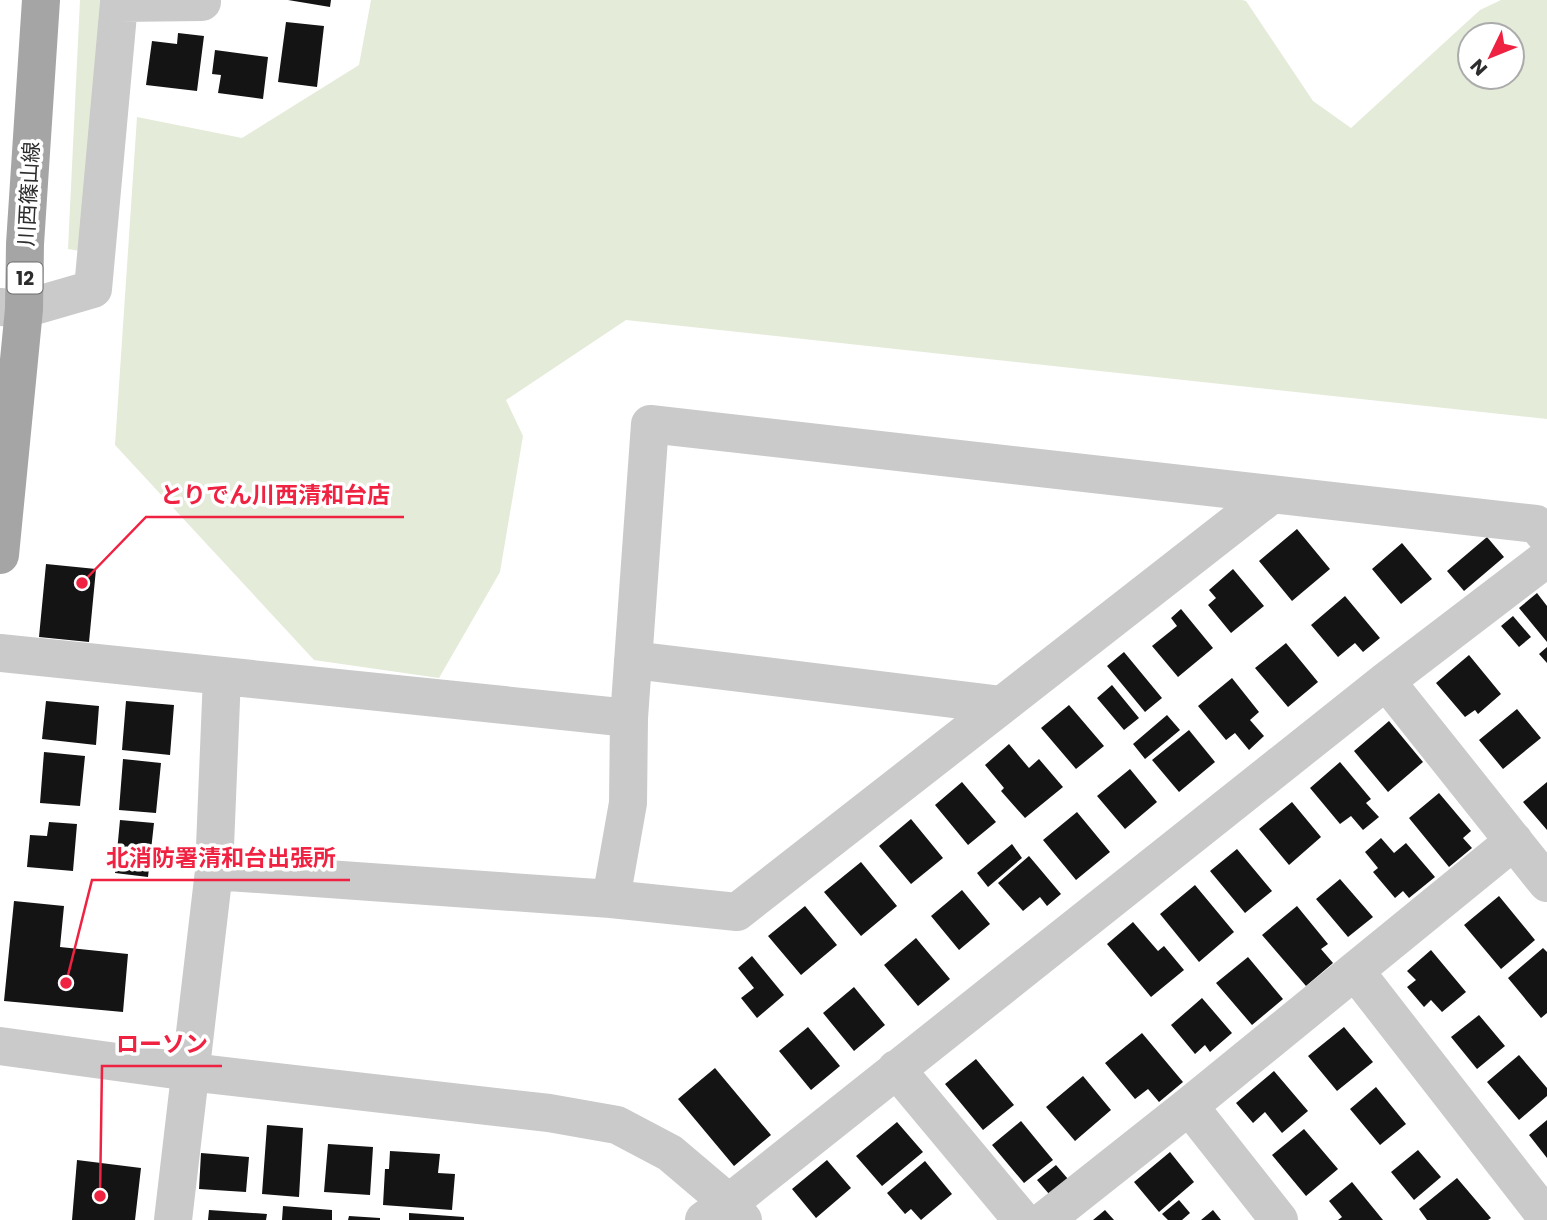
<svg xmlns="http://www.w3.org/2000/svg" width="1547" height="1220" font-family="Poppins,'Noto Sans JP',sans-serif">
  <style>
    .green { fill: #e4ebd9; fill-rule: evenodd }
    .building { fill: #141414 }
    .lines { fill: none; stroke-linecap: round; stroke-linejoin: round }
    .minor { stroke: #cacaca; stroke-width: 38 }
    .tertiary { stroke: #cacaca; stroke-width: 38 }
    .primary { stroke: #a5a5a5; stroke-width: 38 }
    .labels { text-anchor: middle; stroke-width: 7; stroke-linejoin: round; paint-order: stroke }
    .shield { fill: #fff; stroke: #6c6c6c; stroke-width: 2 }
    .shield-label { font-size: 19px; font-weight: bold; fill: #2d2d2d }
    .street-label { font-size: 21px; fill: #2d2d2d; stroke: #fff }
    .leader { fill: none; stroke: #f02242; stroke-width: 2.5 }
    .callout-dot { fill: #f02242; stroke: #fff; stroke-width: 2.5 }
    .callout-label { font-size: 23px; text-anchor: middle; font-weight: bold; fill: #f02242; stroke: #fff; stroke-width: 7; stroke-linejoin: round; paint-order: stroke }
  </style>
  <rect width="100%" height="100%" fill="#fff"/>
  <path class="green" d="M80,0H103L80,251L68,249Z
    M371,0H1242L1246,1L1313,101L1351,128L1480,10L1501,0H1547V419L626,320L506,400L523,436L500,572L439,678L314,660L115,445L137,117L242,138L359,65ZM1470,35H1512V77H1470Z"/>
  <path class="building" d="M288,0H331L330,7Z
    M286,22L324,26L317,87L278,82Z
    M178,33L204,36L197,91L146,85L152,41L177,44Z
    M215,50L268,57L263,99L218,93L221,75L212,74Z
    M1297,529L1330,569L1292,601L1259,561Z
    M1487,537L1504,557L1464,591L1447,571Z
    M1402,543L1432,579L1401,604L1372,569Z
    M46,564L96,569L89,642L39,637Z
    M1233,569L1264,606L1231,633L1208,605L1216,598L1209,590Z
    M1537,593L1547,606V642L1519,608Z
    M1345,596L1380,638L1363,652L1355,643L1338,657L1311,625Z
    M1181,609L1213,648L1178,677L1152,646L1177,626L1171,618Z
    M1513,616L1531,637L1519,647L1501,626Z
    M1286,643L1318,682L1288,707L1255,668Z
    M1547,647V663L1539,654Z
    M1124,652L1162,698L1145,712L1107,666Z
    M1469,655L1501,694L1478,714L1475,710L1465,717L1436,683Z
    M1232,678L1259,712L1250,720L1264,736L1249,750L1235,733L1226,740L1198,706Z
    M1112,685L1139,718L1124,730L1097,698Z
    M46,701L99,706L96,745L42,739Z
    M126,701L174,705L170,755L122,750Z
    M1069,705L1104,746L1076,769L1041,728Z
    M1517,709L1541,738L1503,769L1479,740Z
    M1167,715L1180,730L1145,759L1133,744Z
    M1389,721L1423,762L1388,792L1354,751Z
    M1189,730L1215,762L1179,792L1152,760Z
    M1009,744L1029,768L1039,759L1063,787L1025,818L1001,791L1004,788L985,765Z
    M44,752L85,756L80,806L40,803Z
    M123,759L161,763L156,813L119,810Z
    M1340,762L1371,799L1366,803L1379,817L1363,830L1351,816L1340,824L1310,788Z
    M1130,769L1157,802L1125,829L1097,796Z
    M962,782L996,822L968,845L935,805Z
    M1547,782V830L1523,802Z
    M1439,793L1471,831L1463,838L1472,848L1449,867L1409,818Z
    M1292,802L1321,837L1289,865L1259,829Z
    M1077,812L1110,852L1076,880L1043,840Z
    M911,819L943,858L911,884L879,846Z
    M120,820L154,823L148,877L115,873Z
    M49,822L77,824L73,871L27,867L30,835L47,836Z
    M1381,838L1394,853L1406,843L1435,877L1409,898L1403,891L1395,898L1373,872L1378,868L1365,852Z
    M1012,844L1022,858L988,887L977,873Z
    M1237,849L1272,891L1245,913L1210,871Z
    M1029,856L1061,894L1047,906L1040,897L1023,911L998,883Z
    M861,862L897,906L861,936L824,892Z
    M1340,879L1373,917L1348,937L1316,899Z
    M1195,885L1234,932L1199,962L1160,914Z
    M962,890L990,924L959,950L931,916Z
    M1499,896L1535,940L1501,969L1464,925Z
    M14,901L64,906L60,947L128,954L123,1012L4,1001Z
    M805,906L837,945L801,975L768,936Z
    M1297,906L1328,944L1321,949L1333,963L1306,986L1262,935Z
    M1133,922L1158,951L1164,946L1184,970L1151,997L1107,944Z
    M916,938L950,979L918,1006L884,965Z
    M1543,948L1547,952V1013L1541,1018L1508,978Z
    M1431,950L1466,992L1442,1012L1431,1000L1424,1007L1407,987L1416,980L1407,971Z
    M752,956L784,995L757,1018L741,998L754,988L738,968Z
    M1248,957L1283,999L1252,1025L1216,983Z
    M854,987L885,1025L854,1051L823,1013Z
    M1202,998L1232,1033L1210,1052L1205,1045L1195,1054L1171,1025Z
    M1479,1015L1505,1046L1477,1069L1451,1037Z
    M808,1027L840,1066L811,1090L779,1051Z
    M1344,1027L1373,1062L1337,1091L1308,1056Z
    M1142,1033L1183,1082L1159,1102L1148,1089L1135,1099L1105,1063Z
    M1519,1055L1547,1088V1096L1519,1120L1487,1082Z
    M976,1059L1014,1105L983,1130L945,1084Z
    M715,1068L771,1135L734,1166L678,1099Z
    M1274,1071L1308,1111L1282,1133L1265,1112L1253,1123L1236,1103Z
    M1083,1076L1111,1110L1075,1141L1046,1107Z
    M1376,1087L1406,1124L1380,1145L1350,1109Z
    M1547,1120V1158L1529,1135Z
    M1021,1121L1053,1160L1024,1183L992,1145Z
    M897,1122L923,1152L882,1186L856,1156Z
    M267,1125L303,1128L299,1197L262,1194Z
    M1304,1129L1338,1169L1306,1196L1272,1155Z
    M328,1144L373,1147L370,1195L324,1192Z
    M1418,1150L1441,1177L1414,1200L1391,1172Z
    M390,1151L440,1154L438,1173L455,1174L452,1210L383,1205L385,1169H389Z
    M1170,1152L1194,1182L1159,1212L1134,1182Z
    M201,1153L249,1157L246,1192L199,1189Z
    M77,1160L141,1168L135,1220H72Z
    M827,1160L851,1188L816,1218L792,1189Z
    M925,1161L952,1194L921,1220L911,1209L905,1214L887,1193Z
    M1056,1165L1068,1179L1049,1194L1037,1180Z
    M1457,1178L1491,1218L1488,1220H1427L1419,1209Z
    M1352,1182L1383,1220H1338L1342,1217L1329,1201Z
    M1179,1200L1190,1213L1182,1220H1168L1162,1214Z
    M283,1206L332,1210V1220H282Z
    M209,1210L267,1214L266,1220H208Z
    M1105,1210L1114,1220H1093Z
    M1213,1210L1221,1220H1201Z
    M409,1213L464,1217V1220H409Z
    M349,1216L380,1218V1220H348Z"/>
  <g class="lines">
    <path class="minor" d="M0,307L24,309L93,289L119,3L202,2V0
      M0,653L629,718L650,424L1536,524L1547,537
      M633,660L1002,705
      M1386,681L1547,883
      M214,871L611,899L737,912L1271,495
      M611,899L628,803L629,718
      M1355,971L1547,1218
      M896,1069L1022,1220
      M1189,1106L1279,1220
      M173,1220L214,871L222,676
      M704,1220L729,1203L1386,681L1547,558
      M1045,1220L1189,1106L1514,841"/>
    <path class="tertiary" d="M0,1046L190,1072L549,1113L617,1125L670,1153L729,1203L743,1220"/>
    <path class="primary" d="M0,555L24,309L25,244L41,0"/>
  </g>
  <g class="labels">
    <rect class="shield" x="7.5" y="262.5" width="35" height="31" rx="5"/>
    <g class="shield-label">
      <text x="25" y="285">12</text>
    </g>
    <g class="street-label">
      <text transform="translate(29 194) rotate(-87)" y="7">川西篠山線</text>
    </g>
  </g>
  <path class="leader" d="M82 583L146 517H404M66 983L92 880H350M100 1196L102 1066H222"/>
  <g class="callout-dot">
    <circle cx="82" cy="583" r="7"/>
    <circle cx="66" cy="983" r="7"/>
    <circle cx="100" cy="1196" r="7"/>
  </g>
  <g class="callout-label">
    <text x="275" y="503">とりでん川西清和台店</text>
    <text x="221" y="866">北消防署清和台出張所</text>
    <text x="162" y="1052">ローソン</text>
  </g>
  <g transform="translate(1491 56) rotate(227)"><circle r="33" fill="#ffffff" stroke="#ababab" stroke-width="2"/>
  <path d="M0-5L12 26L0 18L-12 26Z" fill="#f02242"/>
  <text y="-10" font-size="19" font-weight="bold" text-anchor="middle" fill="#2d2d2d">N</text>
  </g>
</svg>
